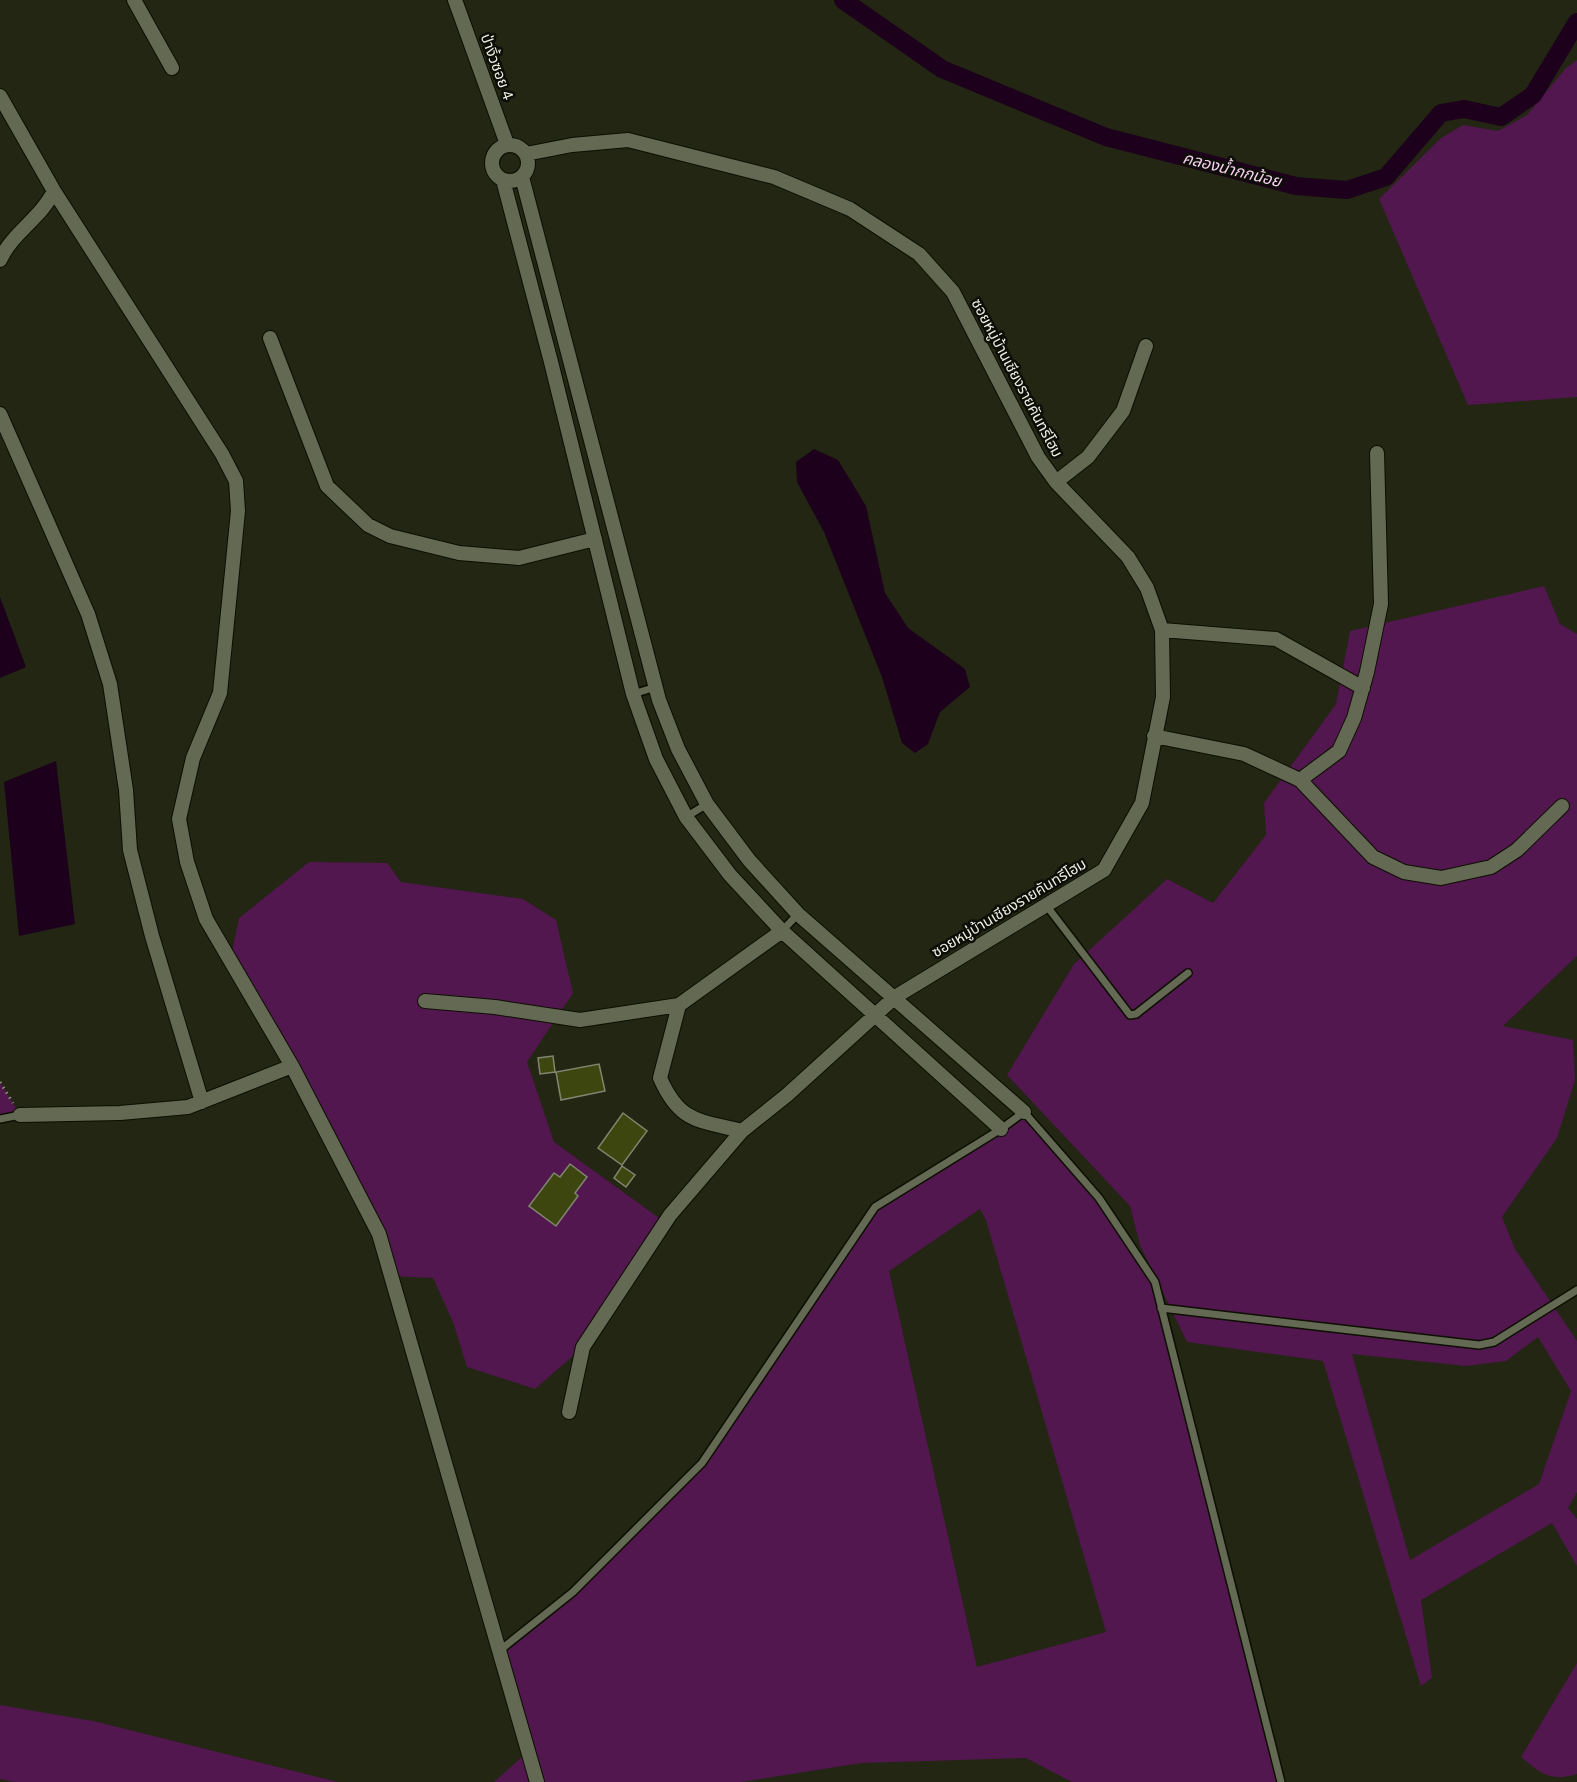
<svg xmlns="http://www.w3.org/2000/svg" width="1577" height="1782" font-family="Figtree,'Noto Sans Thai',sans-serif">
  <style>
    .green { fill: #51174e; fill-rule: evenodd }
    .water { fill: #1d001c }
    .lines { fill: none; stroke-linecap: round; stroke-linejoin: round }
    .canal { stroke: #1d001c; stroke-width: 18 }
    .building { fill: #3d460e; stroke: #818670; stroke-width: 1.5 }
    .service-casing { stroke: #0c0f01; stroke-width: 10 }
    .minor-casing { stroke: #0c0f01; stroke-width: 16 }
    .path { stroke: #8e9181; stroke-width: 3; stroke-dasharray: 1.5 4.5; stroke-linecap: butt }
    .service { stroke: #646953; stroke-width: 7 }
    .minor { stroke: #646953; stroke-width: 14 }
    .labels { text-anchor: middle; stroke-width: 5; stroke-linejoin: round; paint-order: stroke }
    .street-label { font-size: 15px; fill: #ecefe2; stroke: #0d0e07 }
    .water-label { font-size: 16px; font-style: italic; fill: #f9d1f4; stroke: #0d0e07 }
  </style>
  <rect width="100%" height="100%" fill="#222613"/>
  <path class="green" d="M1577,60V397L1468,405L1379,199L1441,138L1463,125L1498,131L1527,115L1566,68Z
    M1544,586L1560,624L1577,634V956L1503,1026L1573,1040L1575,1080L1557,1138L1502,1217L1515,1249L1577,1341V1492L1568,1508L1577,1519V1566L1552,1523L1421,1600L1432,1678L1421,1686L1323,1361L1187,1342L1140,1245L1130,1206L1007,1075L1074,964L1167,879L1213,903L1266,835L1264,803L1336,704L1350,631ZM1538,1337L1571,1391L1539,1484L1410,1560L1352,1354L1466,1366L1506,1361Z
    M309,862L387,863L401,882L523,899L556,920L573,993L527,1062L554,1142L666,1223L583,1347L535,1389L467,1367L453,1322L433,1278L391,1276L379,1234L230,961L239,918Z
    M0,1082L20,1115L0,1119Z
    M1024,1112L1099,1198L1155,1282L1281,1782H1072L1026,1758L861,1763L742,1782H537L499,1651L573,1592L702,1463L875,1207ZM980,1209L986,1220L1106,1632L977,1667L889,1271Z
    M1577,1663V1774C1551,1782 1541,1774 1521,1757Z
    M0,1705L93,1721L338,1782H14L0,1779Z
    M524,1755L534,1782H494Z"/>
  <path class="water" d="M814,449L838,460L866,506L885,593L908,628L965,669L970,687L940,712L928,744L915,753L902,743L882,677L824,532L797,482L796,462Z
    M0,597L26,667L0,678Z
    M56,761L75,924L19,936L4,782Z"/>
  <g class="lines">
    <path class="canal" d="M843,0L942,69L1106,137L1296,186L1347,190L1386,177L1441,113L1464,109L1501,117L1533,95L1577,22"/>
  </g>
  <path class="building" d="M553,1056L555,1072L540,1074L538,1058Z
    M599,1064L605,1091L561,1100L556,1072Z
    M623,1113L647,1131L622,1165L598,1148Z
    M570,1164L587,1177L575,1193L578,1196L556,1226L529,1206L554,1173L560,1177Z
    M622,1166L635,1175L626,1187L614,1178Z"/>
  <g class="lines">
    <g class="service-casing">
      <path id="service" d="M633,694L656,687
        M686,817L707,804
        M1046,905L1130,1015L1136,1014L1188,973
        M782,931L798,914
        M0,1119L20,1115
        M1161,1308L1479,1345L1494,1342L1577,1290
        M499,1651L573,1592L702,1463L875,1207L1001,1129L1024,1112L1099,1198L1155,1282L1281,1782"/>
    </g>
    <g class="minor-casing">
      <path id="minor" d="M134,0L172,68
        M455,0L507,144
        M0,96L54,191L222,454L236,481L238,511L220,693L193,758L179,819L187,862L206,919L292,1066L379,1234L537,1782
        M492 163a18 18 0 1 1 36 0a18 18 0 1 1-36 0Z
        M526,154L572,145L628,140L774,177L850,209L919,254L953,292L1038,457L1056,482L1128,557L1147,588L1162,630L1163,697L1142,803L1104,870L895,997L787,1095L742,1131L670,1215L583,1347L569,1412
        M522,177L659,700L678,749L707,804L749,860L798,914L1024,1112
        M503,180L551,362L633,694L656,759L686,817L730,875L782,931L1001,1129
        M0,260C13,232 41,218 54,191
        M270,338L327,486L368,525L390,536L459,553L519,558L595,539
        M0,414L88,614L110,684L126,790L130,850L152,936L202,1102
        M1056,482L1088,457L1123,411L1146,346
        M1162,630L1276,639L1363,688
        M1154,736L1244,754L1300,780L1373,857L1404,872L1441,878L1491,867L1517,850L1562,806
        M1300,780L1339,751L1354,718L1367,672L1381,604L1377,453
        M425,1001L495,1007L580,1020L679,1005
        M20,1115L120,1113L188,1107L292,1066
        M742,1131C698,1120 680,1123 660,1078L679,1005L782,931"/>
    </g>
    <path class="path" d="M0,1082L13,1103"/>
    <use href="#service" class="service"/>
    <use href="#minor" class="minor"/>
  </g>
  <g class="labels">
    <g class="street-label">
      <text transform="translate(497 67) rotate(70)" y="5">ป่างิ้วซอย 4</text>
      <text transform="translate(1017 378) rotate(62)" y="5">ซอยหมู่บ้านเชียงรายคันทรีโฮม</text>
      <text transform="translate(1009 908) rotate(-31)" y="5">ซอยหมู่บ้านเชียงรายคันทรีโฮม</text>
    </g>
    <g class="water-label">
      <text transform="translate(1232 169) rotate(14)" y="6">คลองน้ำกกน้อย</text>
    </g>
  </g>
</svg>
